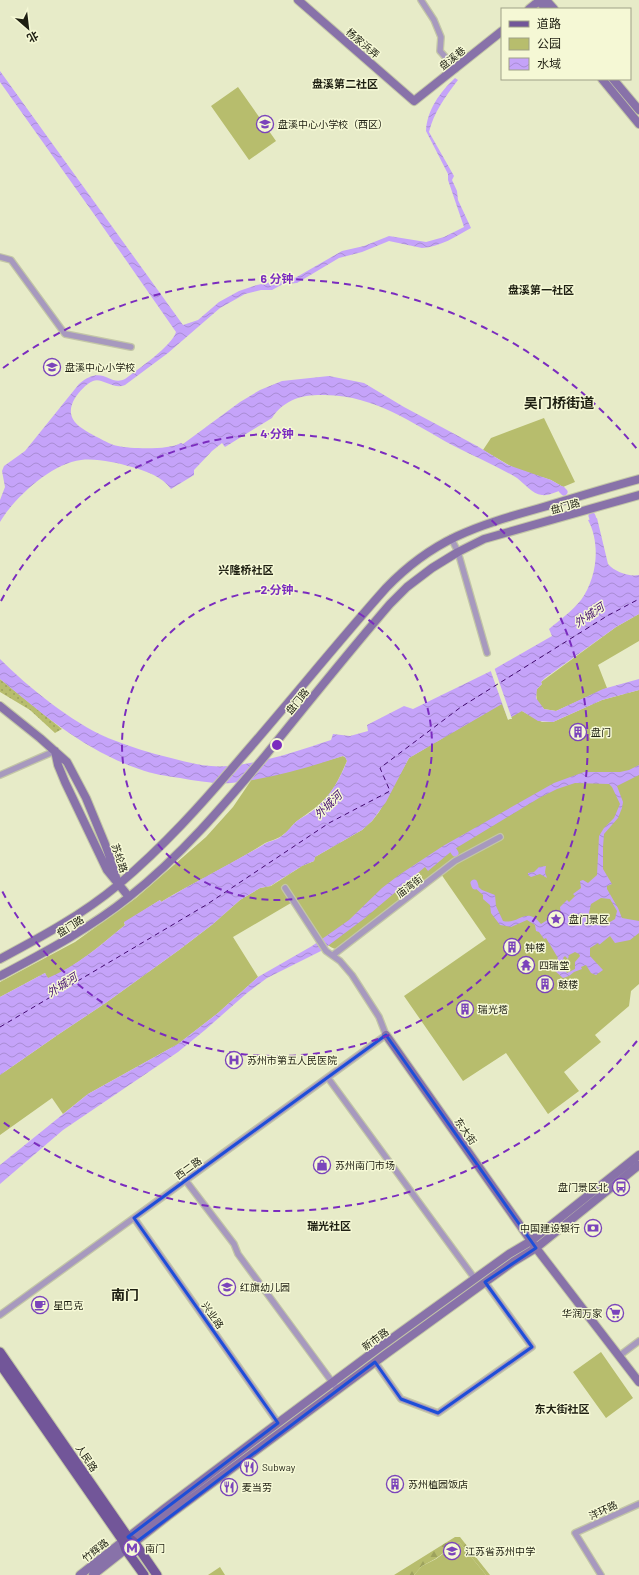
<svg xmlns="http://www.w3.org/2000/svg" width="639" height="1575" font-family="Barlow,'Noto Sans SC',sans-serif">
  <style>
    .grass { fill: url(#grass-dots) }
    .forest { fill: url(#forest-firs) }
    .park { fill: #b7bd6d }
    .water { fill: url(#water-waves); fill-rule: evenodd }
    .pier { fill: #e7ebc8 }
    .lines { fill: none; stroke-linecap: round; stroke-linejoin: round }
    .canal { stroke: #c5a3f9; stroke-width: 7 }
    .ferry { stroke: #420a70; stroke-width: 1; stroke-dasharray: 5 4; stroke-linecap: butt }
    .street-casing { stroke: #c3c6a7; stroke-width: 8 }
    .secondary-casing { stroke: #c3c6a7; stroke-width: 10 }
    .primary-casing { stroke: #c3c6a7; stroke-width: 11 }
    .street { stroke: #a799be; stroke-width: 5.5 }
    .secondary { stroke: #8872a9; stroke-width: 8 }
    .primary { stroke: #725699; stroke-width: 9 }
    .marked { fill: none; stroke: #1d4ed8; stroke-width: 3; stroke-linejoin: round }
    .ring { fill: none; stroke: #7b2cbf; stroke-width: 2; stroke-dasharray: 7 5 }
    .labels { text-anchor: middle; stroke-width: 3; stroke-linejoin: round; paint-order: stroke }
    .street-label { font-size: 10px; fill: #1e1f12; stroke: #f5f8d5 }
    .poi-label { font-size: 10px; fill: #1e1f12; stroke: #f5f8d5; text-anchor: start }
    .neighbourhood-label { font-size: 11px; font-weight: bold; fill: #1e1f12; stroke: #f5f8d5 }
    .water-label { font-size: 11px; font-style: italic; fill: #420a70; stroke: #f5f8d5 }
    .district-label { font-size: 14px; font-weight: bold; fill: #1e1f12; stroke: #f5f8d5 }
    .centre { fill: #7b2cbf; stroke: #f5f8d5; stroke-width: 2 }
    .ring-label { font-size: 12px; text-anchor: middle; font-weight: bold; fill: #7b2cbf; stroke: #f5f8d5; stroke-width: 3; stroke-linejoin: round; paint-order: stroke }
  </style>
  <defs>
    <pattern id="grass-dots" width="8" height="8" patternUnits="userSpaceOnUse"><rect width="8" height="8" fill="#b7bd6d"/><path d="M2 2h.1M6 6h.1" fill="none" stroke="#9da25d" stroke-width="1.8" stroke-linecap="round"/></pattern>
    <pattern id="forest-firs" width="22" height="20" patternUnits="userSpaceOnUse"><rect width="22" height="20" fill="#b7bd6d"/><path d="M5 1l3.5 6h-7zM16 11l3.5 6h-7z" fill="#9da25d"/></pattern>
    <pattern id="water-waves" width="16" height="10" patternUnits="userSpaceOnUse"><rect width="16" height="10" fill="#c5a3f9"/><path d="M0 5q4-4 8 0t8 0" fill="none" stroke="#a98cd4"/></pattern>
  </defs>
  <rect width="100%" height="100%" fill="#e7ebc8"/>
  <path class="grass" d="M0,679L62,729L55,733L30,710L0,692Z"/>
  <path class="forest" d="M455,1537H460L490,1575H486L459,1542L435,1559L422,1566L414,1575H394Z"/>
  <path class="park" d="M238,87L276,141L249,160L211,106Z
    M544,418L575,482L563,487L551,480L514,468L483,450L491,438Z
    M639,614V641L598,665L607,688L556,711L544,709L537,701L536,692L537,689L542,684L541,682L616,627Z
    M639,690V984L631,991L629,1006L595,1035L601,1042L564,1072L579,1091L548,1114L506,1053L463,1081L404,996L486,939L441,874L337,949C324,950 303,911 296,900L233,937L258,977L218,1013L178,1044L88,1094L63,1114L52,1098L0,1135V1075L59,1034L107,1002L179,950L213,924L240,900L260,888L271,886L302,866L314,861L315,857L362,830L372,821L379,812L409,758L502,703L522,711L542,722H553L602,700Z
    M343,756L346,758L347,761C342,772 337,784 330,793C320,806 309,812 297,821C292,825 289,831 284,834C278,840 269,840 262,845C229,866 194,882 161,902L160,900L124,923L125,925C101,945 77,966 48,979L45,973L0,997V982L75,942L136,898L206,837L233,807L252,779L287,772Z
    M601,1352L633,1398L606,1418L573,1372Z
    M459,1542L486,1575H414L422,1566L436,1559Z
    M220,1567L225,1575H208Z"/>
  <path class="water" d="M0,71L183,325L198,320L219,302L239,291L257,285L294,277L295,278L342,251L364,246L389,236L426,242L444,237L464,227L448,180V174L426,131C427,110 440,92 455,78L458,80C445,97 434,112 429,132L454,176L452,180L457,191L458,200L471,228C457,236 440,247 422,248L389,241L362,252L339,258L297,283L283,284L272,290H261L245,294L220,308L168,353L125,385C113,390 102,377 93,381C86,384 79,392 75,398C62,420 82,429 99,438C105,441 111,445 118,446C132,449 170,450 181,443L183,444L240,402L260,390L282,381L329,376L364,383L404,407L477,446L508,465L551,480L565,488C559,491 549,496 542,495C532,494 524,483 517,478C497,466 475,457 454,446C411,423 377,396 325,395C315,395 305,395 295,399C286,403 278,408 272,418L225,447L222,443L212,451L194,470V475L171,489C161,476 148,472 132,467C117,463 97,458 81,460C52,463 14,498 0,522V500L5,487L2,471L4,466L25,451L79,384C103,363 109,387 125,379C137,370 172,346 176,332L96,217L0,82Z
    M597,518L608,564C615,572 629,577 639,575V614L616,627L545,678L541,682L542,684L537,689L536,698L544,709L556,711L603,689L639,679V690L602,700L553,722L538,721L522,711L508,719L502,704L409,758L386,802L372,821L362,830L315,857L314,861L302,866L270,886L260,888L240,900L213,924L179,950L107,1002L59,1034L0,1075V997L45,973L48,978C77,966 101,945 125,925L124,922L160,900L161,902C195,882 229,865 263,845C268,841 274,841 279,838C287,833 291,826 297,821C304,816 311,813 317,807C332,794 340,778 347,761L345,757L343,756C307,768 269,779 231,783C214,784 197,781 180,778C166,776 152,774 139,769C86,751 42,714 0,679V659C28,687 71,722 108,738C128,746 150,753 171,758C190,763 209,768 228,766C263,763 298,751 331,740L333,734L350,736L368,731L367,725L404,706L413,709L491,671L552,636L549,629C560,620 572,611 581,600C597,578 601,544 588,520Z
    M639,765V775L617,786L623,802L622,808L618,818L604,834L603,847V869L612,884L607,886V889L618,908L622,918L639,921V933L630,940L615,943L610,936L599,945L598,943L590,948V956L603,970L596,975L591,973L586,965L581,967L582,969L574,972L569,976L563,978L555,971L559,969L558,967L561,965L557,959L558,958L546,938L544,939L539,932L536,931L535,925L527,920L511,927L500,925L491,913L490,905L483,899V895L474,887L476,885L482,890L495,895L496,906L503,921C519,925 526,905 541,924L549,919L561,915L560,907L567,900L569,902L575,896L573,894L581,888L580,881L583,880L588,883L597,875L599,836L604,828L614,818L620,804L612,787L609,784L575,783L557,789L539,798L453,850L428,871L425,867L365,918L321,951L267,978L247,993L205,1030L178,1052L63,1130L0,1184V1165L88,1094L178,1044L218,1013L258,977L312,946L349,920L382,888L399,875L443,846L554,783L584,772H620L629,770ZM601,898L610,899L617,911L615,919L605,925L595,923L589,913L591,904ZM575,952L579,954L580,956L575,962V969L567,973L565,970H561V963L564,960L563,958L565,956L568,959L569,955Z
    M546,866L545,872L547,878L540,874L531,877L528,875V873L534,872L539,867Z"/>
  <path class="pier" d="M494,667L512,719H510L508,720L490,669Z"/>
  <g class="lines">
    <path class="canal" d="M562,490L564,492
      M592,516L593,519
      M453,850L455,853
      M474,883L475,886"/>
    <path class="ferry" d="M0,1027L206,905L329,823L390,791L380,768L461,707L607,616L639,599"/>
    <g class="street-casing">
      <path id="street" d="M421,0L434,20L441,37L440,51L456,69
        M0,257L11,260L65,334L131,347
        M451,538L458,552L487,653
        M0,775L55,751
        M333,955L455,861L500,837
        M328,1078L475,1279
        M186,1181L234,1244L238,1254L338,1390
        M134,1218L278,1423
        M0,1315L386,1035L379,1017L352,975L340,961L326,951L285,888
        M619,1356L639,1341
        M375,1362L401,1399L438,1413L532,1347L485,1282
        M601,1575L575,1533L639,1504"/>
    </g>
    <g class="secondary-casing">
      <path id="secondary" d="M298,0L414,101L502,31
        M538,0L546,9
        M546,0L554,9
        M529,9L539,1
        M602,79L639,124
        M613,79L639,110
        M0,706L40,738L67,762L86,798L105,844L113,866L118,885
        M55,751L58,765L65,782L107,870L129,897
        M0,959C41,937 82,915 118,885C164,846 201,805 240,759C289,703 336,644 386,588C433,539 476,526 540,508C573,498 606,488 639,479
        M0,976C45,952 89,929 129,897C181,856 223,806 265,756C306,705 347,654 390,604L407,587L432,568L458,552L484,539L639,495
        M386,1035L536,1248L639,1382
        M80,1575L164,1509L278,1423L380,1347L509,1254L531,1241L639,1155
        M93,1575L168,1516L386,1354L513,1262L536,1248L639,1165"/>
    </g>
    <g class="primary-casing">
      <path id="primary" d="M0,1352L128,1537L135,1543L157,1575
        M0,1364L123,1541L126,1550L144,1575"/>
    </g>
    <use href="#street" class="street"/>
    <use href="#secondary" class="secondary"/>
    <use href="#primary" class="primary"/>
  </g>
  <path class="marked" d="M386,1035L536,1248L485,1282L532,1347L438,1413L401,1399L375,1362L135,1543L128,1537L278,1423L134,1218Z"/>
  <g class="ring">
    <circle cx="277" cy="745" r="155"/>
    <path d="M1 601A311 311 0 1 1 1 889"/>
    <path d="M637 1041A466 466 0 0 1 3 1122M3 368A466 466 0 0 1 637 449"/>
  </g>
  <defs>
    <g id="school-ring" transform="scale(0.9)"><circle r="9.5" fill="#f5f8d5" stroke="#7b44bb" stroke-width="1.5"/><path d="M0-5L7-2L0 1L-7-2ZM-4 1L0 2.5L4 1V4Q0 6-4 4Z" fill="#7b44bb"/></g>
    <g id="building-ring" transform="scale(0.9)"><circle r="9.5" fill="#f5f8d5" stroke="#7b44bb" stroke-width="1.5"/><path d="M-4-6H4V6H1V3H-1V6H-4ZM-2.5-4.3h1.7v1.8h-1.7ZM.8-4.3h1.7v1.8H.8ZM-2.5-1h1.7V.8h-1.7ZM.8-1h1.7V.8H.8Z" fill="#7b44bb"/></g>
    <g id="sight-ring" transform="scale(0.9)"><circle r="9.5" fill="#f5f8d5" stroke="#7b44bb" stroke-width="1.5"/><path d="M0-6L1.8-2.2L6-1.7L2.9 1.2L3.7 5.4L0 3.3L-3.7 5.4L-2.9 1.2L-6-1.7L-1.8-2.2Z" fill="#7b44bb"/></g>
    <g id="temple-ring" transform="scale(0.9)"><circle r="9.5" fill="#f5f8d5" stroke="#7b44bb" stroke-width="1.5"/><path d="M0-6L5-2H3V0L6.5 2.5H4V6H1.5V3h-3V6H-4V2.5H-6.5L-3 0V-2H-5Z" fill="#7b44bb"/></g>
    <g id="hospital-ring" transform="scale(0.9)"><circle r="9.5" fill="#f5f8d5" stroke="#7b44bb" stroke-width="1.5"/><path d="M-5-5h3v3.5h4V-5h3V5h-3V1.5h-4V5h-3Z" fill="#7b44bb"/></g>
    <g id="shop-ring" transform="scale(0.9)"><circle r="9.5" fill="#f5f8d5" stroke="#7b44bb" stroke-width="1.5"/><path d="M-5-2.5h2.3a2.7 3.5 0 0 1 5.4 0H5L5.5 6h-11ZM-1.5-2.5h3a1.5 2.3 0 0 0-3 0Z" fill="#7b44bb"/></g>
    <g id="bus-ring" transform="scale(0.9)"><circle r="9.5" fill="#f5f8d5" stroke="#7b44bb" stroke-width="1.5"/><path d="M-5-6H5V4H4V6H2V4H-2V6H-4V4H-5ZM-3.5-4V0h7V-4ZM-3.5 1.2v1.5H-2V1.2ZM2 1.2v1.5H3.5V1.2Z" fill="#7b44bb"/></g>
    <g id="bank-ring" transform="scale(0.9)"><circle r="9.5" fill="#f5f8d5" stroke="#7b44bb" stroke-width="1.5"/><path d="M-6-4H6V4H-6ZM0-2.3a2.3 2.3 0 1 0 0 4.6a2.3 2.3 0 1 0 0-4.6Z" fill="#7b44bb"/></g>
    <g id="cafe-ring" transform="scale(0.9)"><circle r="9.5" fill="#f5f8d5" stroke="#7b44bb" stroke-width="1.5"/><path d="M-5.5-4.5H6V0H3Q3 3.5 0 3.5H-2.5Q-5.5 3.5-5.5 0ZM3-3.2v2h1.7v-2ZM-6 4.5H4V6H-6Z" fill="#7b44bb"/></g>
    <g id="supermarket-ring" transform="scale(0.9)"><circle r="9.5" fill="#f5f8d5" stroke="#7b44bb" stroke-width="1.5"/><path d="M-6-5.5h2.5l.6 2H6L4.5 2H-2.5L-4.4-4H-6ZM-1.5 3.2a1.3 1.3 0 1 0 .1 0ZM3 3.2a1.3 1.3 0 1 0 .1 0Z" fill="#7b44bb"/></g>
    <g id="restaurant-ring" transform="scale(0.9)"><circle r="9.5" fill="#f5f8d5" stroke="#7b44bb" stroke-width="1.5"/><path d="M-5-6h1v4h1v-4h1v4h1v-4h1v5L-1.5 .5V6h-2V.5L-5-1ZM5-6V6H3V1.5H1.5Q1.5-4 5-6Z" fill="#7b44bb"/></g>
    <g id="metro-ring" transform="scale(0.9)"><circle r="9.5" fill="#f5f8d5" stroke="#7b44bb" stroke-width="1.5"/><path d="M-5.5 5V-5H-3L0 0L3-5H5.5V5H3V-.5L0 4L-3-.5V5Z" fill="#7b44bb"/></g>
  </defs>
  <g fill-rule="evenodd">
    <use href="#school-ring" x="265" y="124"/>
    <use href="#school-ring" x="52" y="367"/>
    <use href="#building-ring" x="578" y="732"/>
    <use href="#sight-ring" x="556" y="919"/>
    <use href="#building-ring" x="512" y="947"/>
    <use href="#temple-ring" x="526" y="965"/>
    <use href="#building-ring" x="545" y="984"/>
    <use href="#building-ring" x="465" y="1009"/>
    <use href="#hospital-ring" x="234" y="1060"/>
    <use href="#shop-ring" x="322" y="1165"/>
    <use href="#bus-ring" x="621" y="1187"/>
    <use href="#bank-ring" x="593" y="1228"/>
    <use href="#school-ring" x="227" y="1287"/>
    <use href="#cafe-ring" x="40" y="1305"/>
    <use href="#supermarket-ring" x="615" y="1313"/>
    <use href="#restaurant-ring" x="249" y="1467"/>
    <use href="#building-ring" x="395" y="1484"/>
    <use href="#restaurant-ring" x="229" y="1487"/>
    <use href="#metro-ring" x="132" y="1548"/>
    <use href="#school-ring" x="452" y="1551"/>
  </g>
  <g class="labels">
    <g class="street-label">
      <text transform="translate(363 43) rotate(41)" y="4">杨家浜弄</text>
      <text transform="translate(452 58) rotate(-39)" y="4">盘溪巷</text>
      <text transform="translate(565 506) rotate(-16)" y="4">盘门路</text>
      <text transform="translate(297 701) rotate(-51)" y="4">盘门路</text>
      <text transform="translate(120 858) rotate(72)" y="4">苏纶路</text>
      <text transform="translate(409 886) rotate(-37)" y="4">庙湾街</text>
      <text transform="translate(70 926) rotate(-32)" y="4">盘门路</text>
      <text transform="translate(466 1131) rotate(55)" y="4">东大街</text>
      <text transform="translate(188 1168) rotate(-36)" y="4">西二路</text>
      <text transform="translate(213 1315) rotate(55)" y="4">兴业路</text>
      <text transform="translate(375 1339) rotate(-36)" y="4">新市路</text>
      <text transform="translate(87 1458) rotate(56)" y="4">人民路</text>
      <text transform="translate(603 1510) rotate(-25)" y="4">洋环路</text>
      <text transform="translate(95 1550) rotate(-38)" y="4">竹辉路</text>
    </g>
    <g class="poi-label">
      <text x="278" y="128">盘溪中心小学校（西区）</text>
      <text x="65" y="371">盘溪中心小学校</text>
      <text x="591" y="736">盘门</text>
      <text x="569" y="923">盘门景区</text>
      <text x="525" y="951">钟楼</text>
      <text x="539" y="969">四瑞堂</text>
      <text x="558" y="988">鼓楼</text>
      <text x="478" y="1013">瑞光塔</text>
      <text x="247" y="1064">苏州市第五人民医院</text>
      <text x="335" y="1169">苏州南门市场</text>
      <text x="608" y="1191" text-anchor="end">盘门景区北</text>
      <text x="580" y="1232" text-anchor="end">中国建设银行</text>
      <text x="240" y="1291">红旗幼儿园</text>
      <text x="53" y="1309">星巴克</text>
      <text x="602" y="1317" text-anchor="end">华润万家</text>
      <text x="262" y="1471">Subway</text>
      <text x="408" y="1488">苏州植园饭店</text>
      <text x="242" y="1491">麦当劳</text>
      <text x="145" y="1552">南门</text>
      <text x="465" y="1555">江苏省苏州中学</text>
    </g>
    <g class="neighbourhood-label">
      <text x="345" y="88">盘溪第二社区</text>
      <text x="541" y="294">盘溪第一社区</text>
      <text x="246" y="574">兴隆桥社区</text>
      <text x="329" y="1230">瑞光社区</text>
      <text x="562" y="1413">东大街社区</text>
    </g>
    <g class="water-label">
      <text transform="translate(589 615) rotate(-34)" y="4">外城河</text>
      <text transform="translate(328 805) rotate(-44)" y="4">外城河</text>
      <text transform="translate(62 985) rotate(-33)" y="4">外城河</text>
    </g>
    <g class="district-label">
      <text x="559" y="408">吴门桥街道</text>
      <text x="125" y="1300">南门</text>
    </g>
  </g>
  <circle cx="277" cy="745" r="6" class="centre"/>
  <g class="ring-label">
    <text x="277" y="283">6 分钟</text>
    <text x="277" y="438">4 分钟</text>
    <text x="277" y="594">2 分钟</text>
  </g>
  <rect x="501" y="8" width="130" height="72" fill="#f5f8d5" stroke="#9fa187"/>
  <rect x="509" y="21" width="20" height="6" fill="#725699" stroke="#9fa187"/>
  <text x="537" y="28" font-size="12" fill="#1e1f12">道路</text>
  <rect x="509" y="38" width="20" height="12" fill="#b7bd6d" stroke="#9fa187"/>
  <text x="537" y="48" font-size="12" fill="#1e1f12">公园</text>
  <rect x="509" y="58" width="20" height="12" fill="url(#water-waves)" stroke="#9fa187"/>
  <text x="537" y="68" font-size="12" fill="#1e1f12">水域</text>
  <g transform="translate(28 28) rotate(152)" stroke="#f5f8d5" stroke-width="3" paint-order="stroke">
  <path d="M0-3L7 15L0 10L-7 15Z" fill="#1e1f12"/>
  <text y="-6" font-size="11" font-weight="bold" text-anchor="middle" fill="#1e1f12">北</text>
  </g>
</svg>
